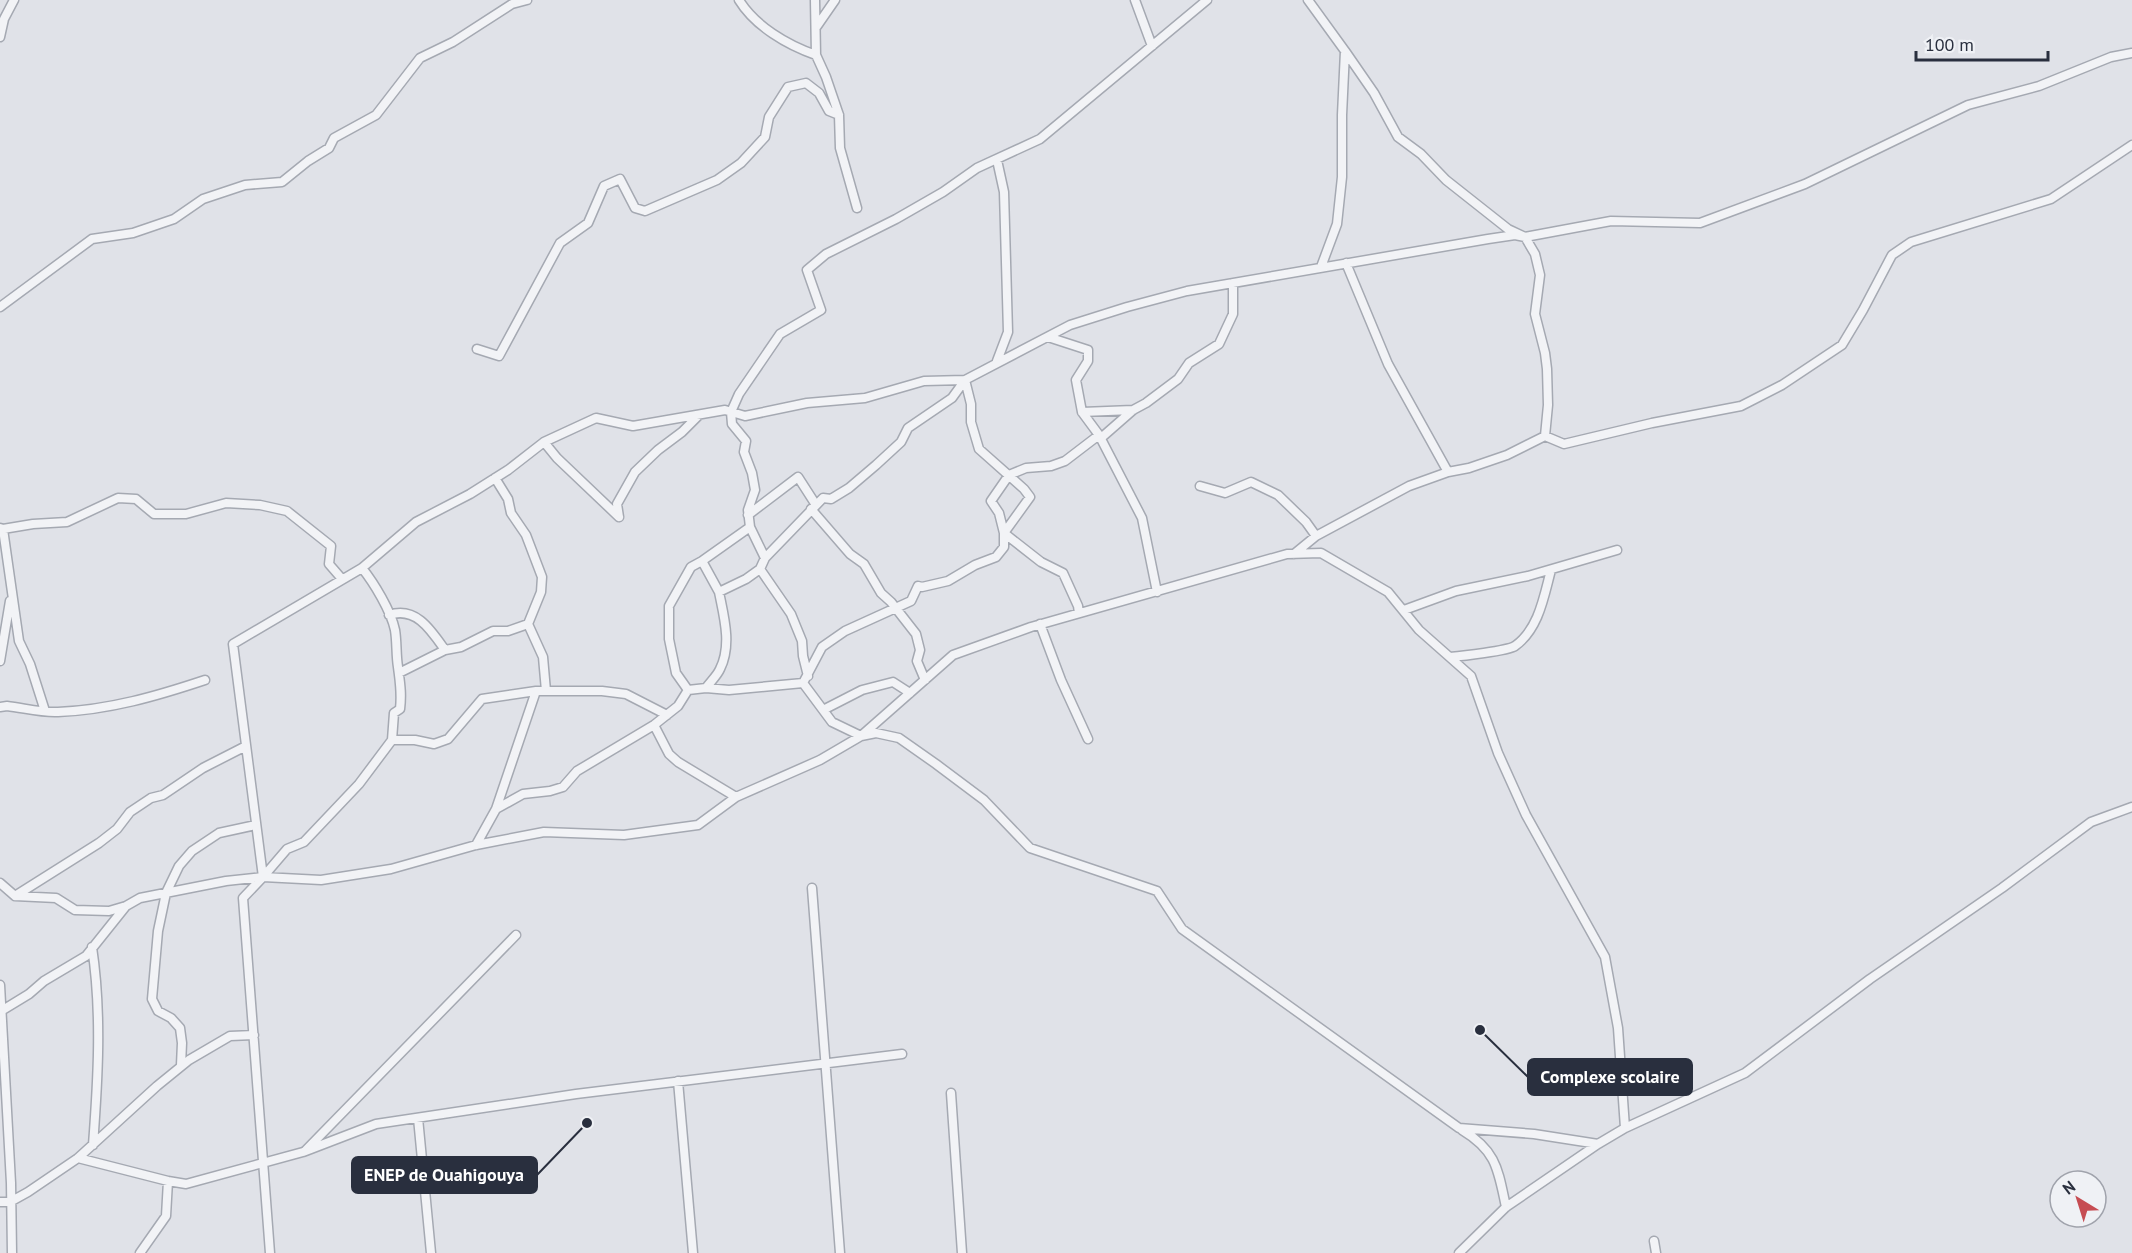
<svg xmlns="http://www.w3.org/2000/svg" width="2132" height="1253" font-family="'PT Sans',sans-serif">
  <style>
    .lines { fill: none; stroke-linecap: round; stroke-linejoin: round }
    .street-casing { stroke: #a5a9b2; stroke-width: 11 }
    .street { stroke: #f2f3f6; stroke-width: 8 }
    .leader { fill: none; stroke: #292f3e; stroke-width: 2 }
    .callout-dot { fill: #292f3e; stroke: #eff1f5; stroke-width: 2 }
    .callout { fill: #292f3e; stroke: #292f3e; stroke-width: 2 }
    .callout-label { font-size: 18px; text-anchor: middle; font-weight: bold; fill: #fff }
  </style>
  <rect width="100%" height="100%" fill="#e0e2e8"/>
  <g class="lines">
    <g class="street-casing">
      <path id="street" d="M739,0C755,26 787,45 816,55L815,0
        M1135,0L1152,46
        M1308,0L1345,51L1342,115V177L1337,224L1321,267
        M817,26L835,0
        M0,37L4,19L14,0
        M816,55L826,77L839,115L840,148L857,208
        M997,160L1004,192L1008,332L997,361
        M1346,263L1388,364L1448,472
        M0,307L92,239L133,233L174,219L203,199L245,185L282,182L308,161L329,148L334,138L376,115L420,58L453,42L512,4L527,0
        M1048,337L1088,350V361L1076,380L1082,412L1099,435L1142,518L1157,592
        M477,349L499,356L560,243L588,223L604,186L620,179L635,208L645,211L717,180L741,163L765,137L769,117L788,87L806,83L819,93L829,111L839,115
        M1082,412L1133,410
        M1545,436L1564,444L1652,423L1741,406L1782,385L1842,345L1863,310L1892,255L1911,242L2051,199L2132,145
        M1101,438L1133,410L1146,403L1178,379L1189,363L1219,344L1233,314V283
        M544,442L557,458L619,517
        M495,478L508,499L511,513L526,535L542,577L541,592L528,624L543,657L546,691
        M1200,486L1225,493L1251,482L1278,495L1306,522L1316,536
        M811,509L850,554L864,564L881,593L891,602L916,634L920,650L917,661L925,680
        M748,515L798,477L816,505
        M619,517L617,504L635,472L658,450L682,432L699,415
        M0,528L3,529L33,524L67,522L118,498L136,499L154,514H186L226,503L260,505L287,511L331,546L329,564L342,579
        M3,529L19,641L30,664L45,711
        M1294,554L1316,536L1409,486L1448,472L1469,468L1507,455L1545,436L1548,405L1547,369L1545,353L1535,314L1540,275L1535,254L1525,237L1508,229L1446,180L1421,154L1398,137L1374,93L1345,51
        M765,558L750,527L748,510L755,490L752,473L744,452L746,441L732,424L731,412L739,394L780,334L821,310L807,270L826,254L896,219L943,192L977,168L1040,139L1207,0
        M702,561L719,592
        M760,569L791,614L802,641L803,656L808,676
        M1404,610L1456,591L1528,576L1617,550
        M1079,613L1078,606L1063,573L1041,562L1004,533L999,513L991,501L1009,475L1026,468L1051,466L1065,461L1099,435
        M389,615C416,606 431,630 445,650
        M1040,624L1061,680L1088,739
        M1450,657C1462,656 1507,651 1515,646C1539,629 1544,596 1551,570
        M0,661L10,601
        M399,673L445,650L461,647L493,631H508L528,624
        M706,688C710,682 717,676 720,669C732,645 724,617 719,592L746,579L760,569L765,558L823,498L831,499L849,488L876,465L901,442L908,428L952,398L965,380L971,404V422L979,449L1024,489L1030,497L1004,533V547L996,557L975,565L948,581L922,587L918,586L911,601L845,631L822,647L803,683
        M688,690L706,688L729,690L803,683L832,722L861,736L876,733L899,738L936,764L984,800L1030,848L1157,891L1182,929L1459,1128L1534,1134L1598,1144
        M688,690L676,673L669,639V606L691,567L702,561L750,527
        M0,707L7,706C24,708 42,713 58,712C109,710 157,696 205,680
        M823,710L862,690L893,682L910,693
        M654,725L669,754L678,762L736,797
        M392,740H415L434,744L448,739L482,699L536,691
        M496,809L523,794L550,791L563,787L577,771L654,725L678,706L688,690
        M476,845L496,809L536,691H602L626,694L667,715
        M263,877L287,849L304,842L359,784L392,740L394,713L400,709C402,693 400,683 398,667C396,655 397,642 395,630C391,611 374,583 362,568
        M0,883L15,896L56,898L75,910L109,911L126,906L140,898L226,881L263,877L321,880L391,869L476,845L544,832L624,835L698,825L736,797L820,760L861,736L953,655L1031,627L1287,554L1321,553L1388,592L1419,630L1471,676L1498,753L1526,815L1605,957L1618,1028L1625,1128
        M812,888L840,1253
        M15,896L99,843L117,829L130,812L151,798L163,795L203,768L246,746
        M92,947C102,1013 98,1079 93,1145
        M0,985L11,1183L12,1253
        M1,1011L29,994L44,981L86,956L126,906
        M181,1065L182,1043L180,1028L171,1018L158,1011L152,999L158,931L166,893L179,866L192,851L219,833L256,825
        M678,1081L693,1253
        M951,1093L962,1253
        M418,1118L431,1253
        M1462,1130C1497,1151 1498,1170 1506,1207
        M306,1150L516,935
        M78,1158L168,1181L186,1184L303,1152L376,1124L576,1094L902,1054
        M0,1202H10L28,1192L78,1158L157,1086L189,1060L230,1036L254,1035
        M1654,1241L1656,1253
        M140,1253L166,1216L168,1181
        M270,1253L243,898L263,877L233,644L362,568L416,522L470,494L508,470L544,442L596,418L633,426L725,410L745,416L807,403L865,398L924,381L965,380L1070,325L1127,307L1187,291L1488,239L1515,235L1525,237L1611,221L1700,223L1805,184L1968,105L2039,86L2111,57L2132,53
        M1459,1253L1506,1207L1598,1144L1625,1128L1745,1073L1870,979L2002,888L2091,822L2132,807"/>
    </g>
    <use href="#street" class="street"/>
  </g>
  <path class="leader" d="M1480 1030L1528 1077M587 1123L537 1175"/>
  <g class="callout-dot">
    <circle cx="1480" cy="1030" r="6"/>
    <circle cx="587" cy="1123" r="6"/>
  </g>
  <g class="callout">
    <rect x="1528" y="1059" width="164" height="36" rx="6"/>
    <rect x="352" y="1157" width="185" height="36" rx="6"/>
  </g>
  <g class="callout-label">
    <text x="1610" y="1083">Complexe scolaire</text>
    <text x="444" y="1181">ENEP de Ouahigouya</text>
  </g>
  <g transform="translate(2078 1199) rotate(322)"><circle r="28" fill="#eff1f5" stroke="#a0a3ac" stroke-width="1.5"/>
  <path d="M0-4.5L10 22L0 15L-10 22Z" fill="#c64c52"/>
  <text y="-9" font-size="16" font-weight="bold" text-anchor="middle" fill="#292f3e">N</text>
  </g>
  <path d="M1916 51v9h132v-9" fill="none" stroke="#292f3e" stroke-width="3"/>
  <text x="1925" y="51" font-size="18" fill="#292f3e" stroke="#eff1f5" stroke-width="4.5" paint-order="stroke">100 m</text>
</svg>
